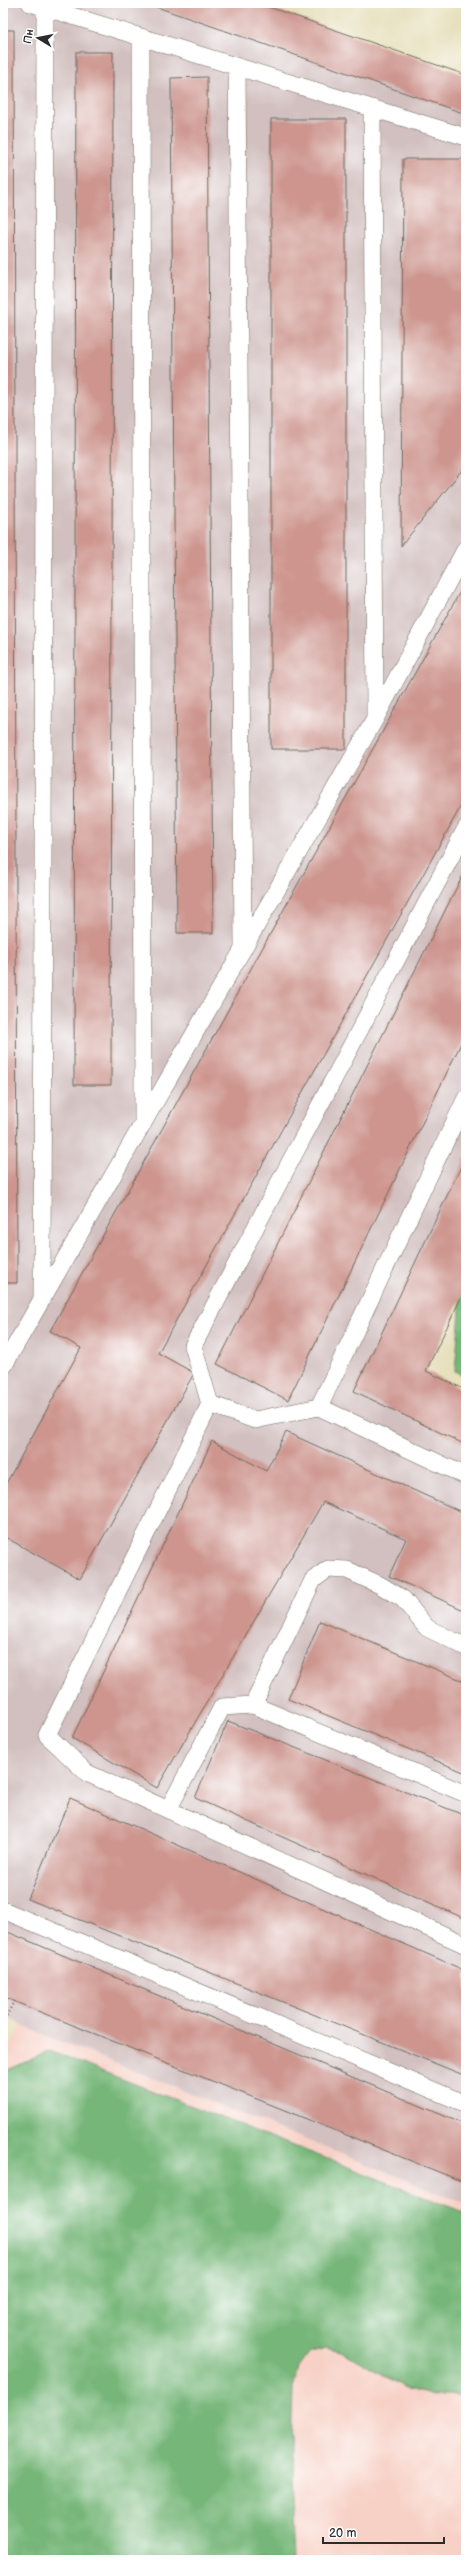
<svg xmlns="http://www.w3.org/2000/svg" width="469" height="2563" font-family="'Balsamiq Sans',sans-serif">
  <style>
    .built { fill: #f7d1c6 }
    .industrial { fill: #d2bfbf }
    .forest { fill: #76b678; stroke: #507052 }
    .building { fill: #cd958e }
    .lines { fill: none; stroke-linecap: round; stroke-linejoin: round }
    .lane-casing { stroke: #6d6a5e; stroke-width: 18 }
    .path { stroke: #6d6a5e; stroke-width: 2.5; stroke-dasharray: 1 3; stroke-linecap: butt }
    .lane { stroke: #fff; stroke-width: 17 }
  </style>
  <rect width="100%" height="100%" fill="#fff"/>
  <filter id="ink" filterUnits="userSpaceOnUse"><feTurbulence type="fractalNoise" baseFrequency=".025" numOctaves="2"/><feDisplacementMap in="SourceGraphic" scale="8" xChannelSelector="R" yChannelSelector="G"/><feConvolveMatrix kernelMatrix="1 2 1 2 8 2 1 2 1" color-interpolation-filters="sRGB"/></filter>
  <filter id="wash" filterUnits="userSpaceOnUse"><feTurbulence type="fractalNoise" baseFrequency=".012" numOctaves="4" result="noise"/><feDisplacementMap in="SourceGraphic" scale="16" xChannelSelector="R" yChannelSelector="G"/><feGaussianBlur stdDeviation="0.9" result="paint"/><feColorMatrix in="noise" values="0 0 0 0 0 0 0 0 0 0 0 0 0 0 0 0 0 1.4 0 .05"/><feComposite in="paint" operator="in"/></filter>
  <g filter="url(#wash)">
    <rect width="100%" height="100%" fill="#e7e0bd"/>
    <path class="built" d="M22,2026L466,2204V2560H3V2056Z"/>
    <path class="industrial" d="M3,3H257L466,75V1287L426,1371L466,1390V2204L22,2026L3,2012Z"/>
    <path class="forest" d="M466,1259V1377L455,1371L464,1262Z
      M50,2051L466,2213V2395H431L407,2389L345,2353L324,2348L309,2353L299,2367L293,2388L290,2477L294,2560H3V2072Z"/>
    <g id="blocks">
      <path class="building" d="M145,3H257L466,75V114Z
        M3,30H14L17,1283H3Z
        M76,52H113L111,1085H74Z
        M207,77L213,933H177L171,78Z
        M271,119H346V749H271Z
        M403,159H466V465L401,546Z
        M466,581V797L158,1353L194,1373L80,1579L3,1536V1489L81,1348L50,1331Z
        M466,869V1033L288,1400L217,1364Z
        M466,1156V1287L426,1371L466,1390V1445L354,1391Z
        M286,1432L466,1514V1611L389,1576L406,1539L323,1502L157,1788L72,1738L212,1441L266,1471Z
        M320,1621L466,1682V1773L288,1699Z
        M228,1721L466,1816V1919L195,1798Z
        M70,1798L466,1971V2076L28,1899Z
        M3,1930L466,2125V2183L3,1997Z"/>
    </g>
  </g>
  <g filter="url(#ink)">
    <use href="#blocks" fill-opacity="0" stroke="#6d6a5e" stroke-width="1"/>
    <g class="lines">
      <g class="lane-casing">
        <path id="lane" d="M30,3L466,137
          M141,37L143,1124
          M237,67L243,948
          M372,108L375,716
          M466,828L193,1346L210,1404L255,1420L319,1407L466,1476
          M42,1298L45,7
          M3,1367L375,719L466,548
          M210,1404L47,1735L87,1773L466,1945
          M319,1407L466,1098
          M466,1647L427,1628L403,1599L380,1585L347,1570L328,1569L313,1580L253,1705L466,1794
          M168,1810L222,1707L253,1705
          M3,1910L466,2104"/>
      </g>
      <path class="path" d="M3,2023L14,2001"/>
      <use href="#lane" class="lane"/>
    </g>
  </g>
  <rect width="469" height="2563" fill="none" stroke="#fff" stroke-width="16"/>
  <g transform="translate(38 38) rotate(280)" stroke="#ffffff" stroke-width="3" paint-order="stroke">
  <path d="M0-3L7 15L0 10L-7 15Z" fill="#2b2b2b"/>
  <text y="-6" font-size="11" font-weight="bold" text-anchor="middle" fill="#2b2b2b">Пн</text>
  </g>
  <path d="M323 2537v6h121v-6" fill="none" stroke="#2b2b2b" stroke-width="2"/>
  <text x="329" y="2537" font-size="12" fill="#2b2b2b" stroke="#ffffff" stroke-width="3" paint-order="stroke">20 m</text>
</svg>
